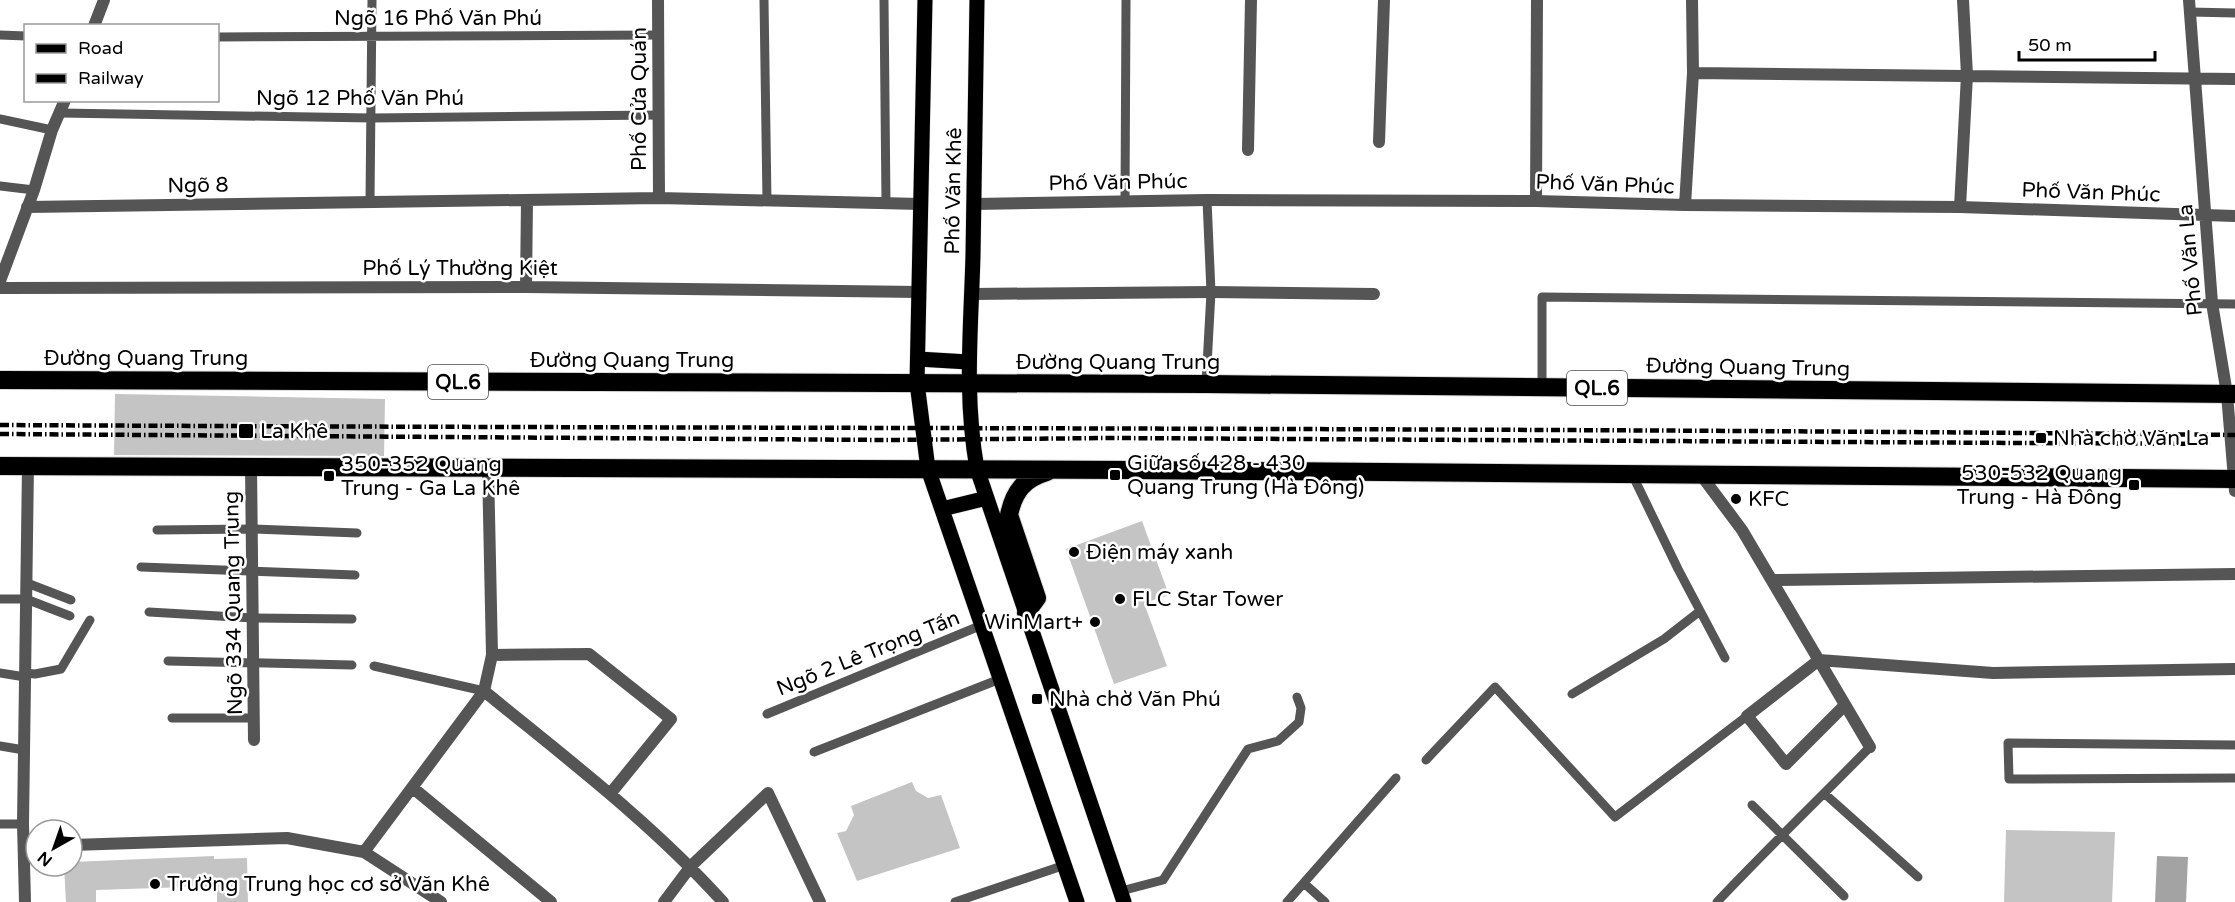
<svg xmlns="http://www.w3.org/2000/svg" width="2235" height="902" font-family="'Varela Round',sans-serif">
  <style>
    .water { fill: #a3a3a3 }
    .building { fill: #c4c4c4 }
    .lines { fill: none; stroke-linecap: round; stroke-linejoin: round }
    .primary-casing { stroke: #dbdbdb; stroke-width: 16 }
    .highway-casing { stroke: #dbdbdb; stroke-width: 20 }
    .lane { stroke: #555; stroke-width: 9 }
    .street { stroke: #555; stroke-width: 12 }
    .primary { stroke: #000; stroke-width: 15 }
    .highway { stroke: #000; stroke-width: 18 }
    .rail { stroke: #000; stroke-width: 4.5; stroke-dasharray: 9 3 1.5 3; stroke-linecap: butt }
    .poi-dot { fill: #000; stroke: #fff; stroke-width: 2 }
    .labels { text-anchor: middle; stroke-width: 5; stroke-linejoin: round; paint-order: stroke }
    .shield { fill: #fff; stroke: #4c4c4c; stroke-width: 1.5 }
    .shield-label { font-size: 20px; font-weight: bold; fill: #000 }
    .street-label { font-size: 21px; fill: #000; stroke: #fff }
    .poi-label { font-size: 21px; fill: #000; stroke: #fff; text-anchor: start }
  </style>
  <rect width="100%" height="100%" fill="#fff"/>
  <path class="water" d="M2157,856L2188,857L2186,902H2155Z"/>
  <path class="building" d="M115,394L385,399L384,456L114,455Z
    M1142,521L1169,595L1144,603L1167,666L1114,684L1066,549Z
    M912,782L916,791L928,798L941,795L960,848L857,881L837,833L846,831L854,815L851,806Z
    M2006,830L2115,832L2112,902H2004Z
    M214,856V859L247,858L248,902H217V886L96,890V902H66L64,866H72V862Z"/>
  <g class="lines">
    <g class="primary-casing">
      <path id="primary" d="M925,0L917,383L928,469L1077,902
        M977,0C976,85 975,170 973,255C971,329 964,396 977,469L1124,902
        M918,359L968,362
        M942,509L987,498"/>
    </g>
    <g class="highway-casing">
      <path id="highway" d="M0,380L1206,384L2235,394
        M0,466L1133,470L2235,479
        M1026,613L1037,598L1009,515C1014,491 1024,479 1047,472"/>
    </g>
    <path class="lane" d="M764,0L767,201
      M884,0L886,204
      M2190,12L2235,13
      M0,35L26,36
      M218,37L658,35
      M61,113L372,118L659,115
      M0,119L52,130
      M0,186L34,190
      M370,201L372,0
      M1125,202L1126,0
      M1206,384L1211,292L1207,200
      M1542,387V297L2235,304
      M1632,474L1678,569L1725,658
      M157,530L252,529L357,533
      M141,567L355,575
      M27,583L71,600
      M0,599H26L70,616
      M149,612L253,618L352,619
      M168,661L352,665
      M374,666L484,691
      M0,673L25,677
      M25,673L35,674L61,669L90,620
      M1572,694L1664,639L1700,611
      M767,714L982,625
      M172,718H254
      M2235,745L2008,743L2009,779L2235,778
      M0,746L24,750
      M814,752L1000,679
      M1426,760L1495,687L1615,817L1747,716
      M1825,794L1918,877
      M1752,805L1844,896
      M0,824H23
      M23,846H36
      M1305,884L1325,902
      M1121,891L1163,880L1248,749L1278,741L1299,722L1301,708L1297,697
      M955,902L1065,865
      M1287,902L1396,778
      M1717,902C1767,849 1819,799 1870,747"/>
    <path class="street" d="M658,0L659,198
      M2189,0L2212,303L2227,394L2235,491
      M94,26L104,0
      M1693,73L2235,79
      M1379,142L1384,0
      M1248,150L1251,0
      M1536,201L1537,0
      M974,204L1207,200L1536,201L1685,205L1960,207L2235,216
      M1685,205L1693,73L1692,0
      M27,207L659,198L921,204
      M1960,207L1967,75L1963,0
      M0,281L34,190L52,130L65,100
      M526,287L527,200
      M0,288L526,287L919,292
      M972,294L1211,292L1374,294
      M251,466L254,740
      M1701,475L1742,530L1870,747
      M1772,580L2235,574
      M492,655L589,654L671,719L610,794
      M1819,660L1993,673L2235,669
      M1819,660L1747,716L1786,764L1845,705
      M484,691C566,758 652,823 723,902
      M413,788L551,902
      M72,845L287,838L364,852L441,902
      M364,852L484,691L492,655L488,467
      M25,902L23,824L28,466
      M664,902L691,866L768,793L820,902"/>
    <use href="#primary" class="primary"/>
    <use href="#highway" class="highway"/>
    <path class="rail" d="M0,425C745,429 1490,427 2235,435
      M0,434L887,440L1112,438L2211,444"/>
  </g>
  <g class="poi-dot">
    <rect x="238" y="423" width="16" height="16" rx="3"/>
    <rect x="2035" y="432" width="12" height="12" rx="3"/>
    <rect x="1109" y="469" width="12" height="12" rx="3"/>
    <rect x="323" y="470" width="12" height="12" rx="3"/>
    <rect x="2128" y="479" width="12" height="12" rx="3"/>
    <circle cx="1736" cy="499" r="6"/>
    <circle cx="1074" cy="552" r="6"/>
    <circle cx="1120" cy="599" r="6"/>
    <circle cx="1095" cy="622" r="6"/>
    <rect x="1031" y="693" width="12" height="12" rx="3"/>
    <circle cx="155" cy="884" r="6"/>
  </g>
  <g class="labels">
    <g class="shield">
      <rect x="428" y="365" width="60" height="34" rx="4.5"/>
      <rect x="1567" y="371" width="60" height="34" rx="4.5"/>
    </g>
    <g class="shield-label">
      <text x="458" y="389">QL.6</text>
      <text x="1597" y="395">QL.6</text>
    </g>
    <g class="street-label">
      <text x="438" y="25">Ngõ 16 Phố Văn Phú</text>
      <text x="360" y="105">Ngõ 12 Phố Văn Phú</text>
      <text transform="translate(639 99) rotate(-90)" y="7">Phố Cửa Quán</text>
      <text transform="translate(1118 182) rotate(-1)" y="7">Phố Văn Phúc</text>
      <text transform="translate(1605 184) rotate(2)" y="7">Phố Văn Phúc</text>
      <text transform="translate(198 185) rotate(-1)" y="7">Ngõ 8</text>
      <text transform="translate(953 191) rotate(-89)" y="7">Phố Văn Khê</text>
      <text transform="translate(2091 192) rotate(2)" y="7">Phố Văn Phúc</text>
      <text transform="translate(2190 260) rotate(-95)" y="7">Phố Văn La</text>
      <text x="460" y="275">Phố Lý Thường Kiệt</text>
      <text x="146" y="365">Đường Quang Trung</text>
      <text x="632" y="367">Đường Quang Trung</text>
      <text x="1118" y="369">Đường Quang Trung</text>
      <text transform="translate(1748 367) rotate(1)" y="7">Đường Quang Trung</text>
      <text transform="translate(233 603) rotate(-91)" y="7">Ngõ 334 Quang Trung</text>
      <text transform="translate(868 653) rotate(-22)" y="7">Ngõ 2 Lê Trọng Tấn</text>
    </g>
    <g class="poi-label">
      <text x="260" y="438">La Khê</text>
      <text x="2053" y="445">Nhà chờ Văn La</text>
      <text x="1127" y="470">Giữa số 428 - 430<tspan x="1127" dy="24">Quang Trung (Hà Đông)</tspan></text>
      <text x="341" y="471">350-352 Quang<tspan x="341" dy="24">Trung - Ga La Khê</tspan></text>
      <text x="2122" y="480" text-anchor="end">530-532 Quang<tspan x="2122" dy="24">Trung - Hà Đông</tspan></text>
      <text x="1748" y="506">KFC</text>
      <text x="1086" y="559">Điện máy xanh</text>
      <text x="1132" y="606">FLC Star Tower</text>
      <text x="1083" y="629" text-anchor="end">WinMart+</text>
      <text x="1049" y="706">Nhà chờ Văn Phú</text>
      <text x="167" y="891">Trường Trung học cơ sở Văn Khê</text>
    </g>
  </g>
  <rect x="24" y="24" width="195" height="78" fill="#ffffff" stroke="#999999" stroke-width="1.5"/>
  <rect x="36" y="44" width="30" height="9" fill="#000000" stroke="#999999" stroke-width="1.5"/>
  <text x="78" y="54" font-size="18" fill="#000000">Road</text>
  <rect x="36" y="74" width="30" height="9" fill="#000000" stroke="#999999" stroke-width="1.5"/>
  <text x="78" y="84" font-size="18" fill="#000000">Railway</text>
  <g transform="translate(54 848) rotate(220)"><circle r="28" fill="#ffffff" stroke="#999999" stroke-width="1.5"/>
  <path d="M0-4.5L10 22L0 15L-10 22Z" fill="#000000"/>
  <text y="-9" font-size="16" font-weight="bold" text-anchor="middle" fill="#000000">N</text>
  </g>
  <path d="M2019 51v9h136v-9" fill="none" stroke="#000000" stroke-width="3"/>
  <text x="2028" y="51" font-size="18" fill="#000000" stroke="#ffffff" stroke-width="4.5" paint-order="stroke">50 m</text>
</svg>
